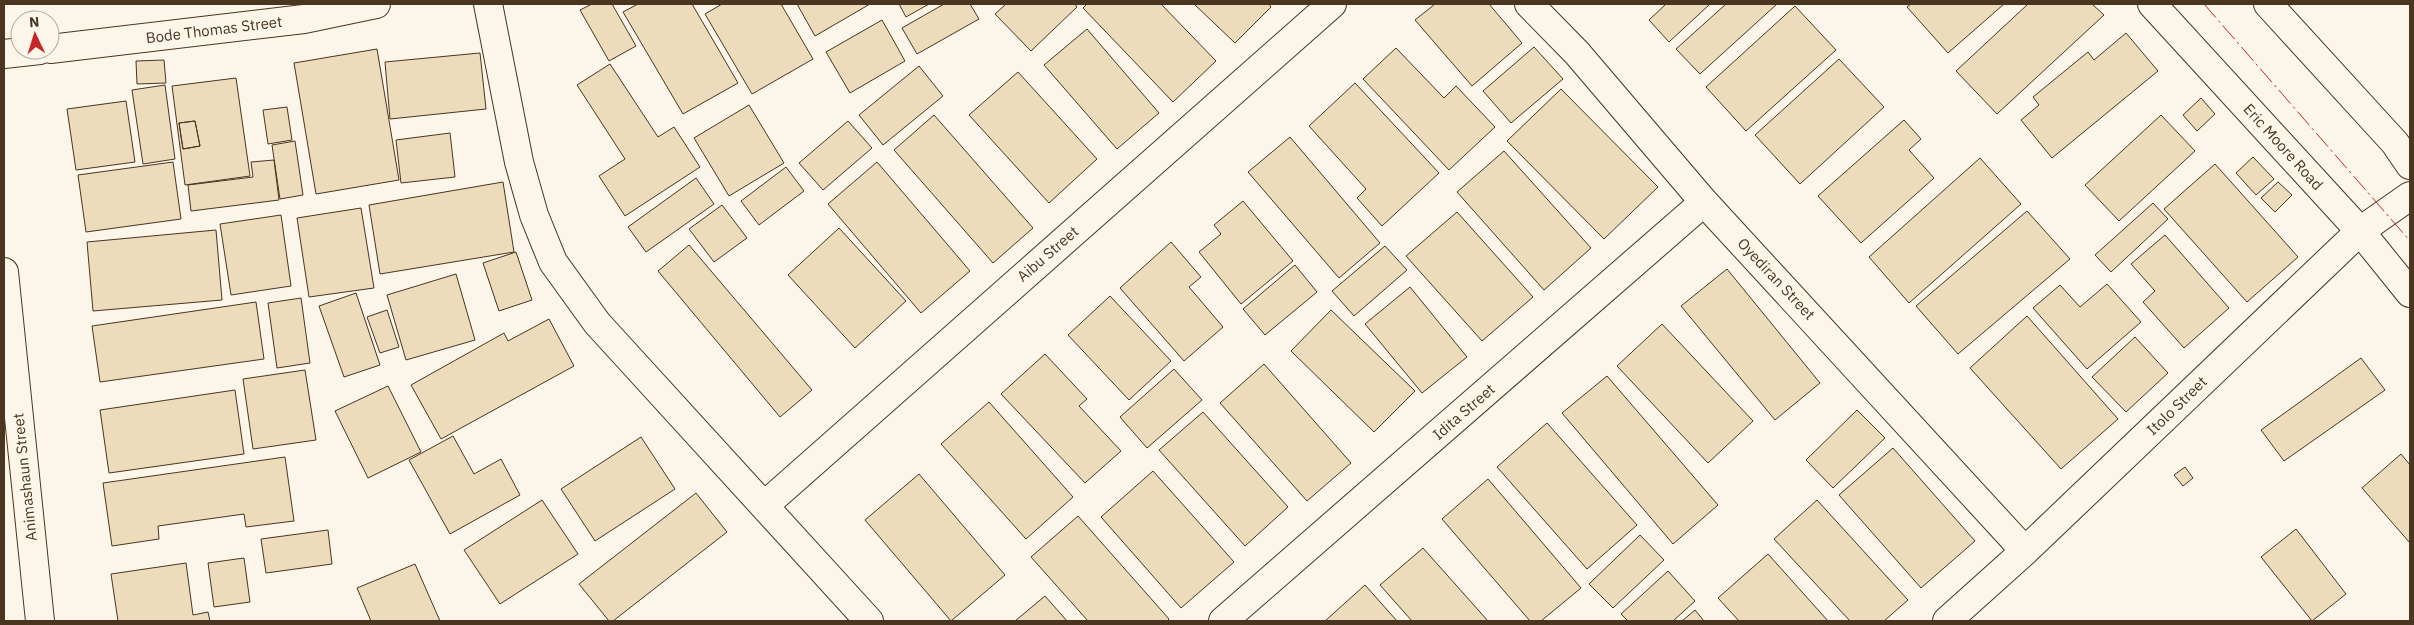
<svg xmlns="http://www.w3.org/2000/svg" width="2414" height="625" font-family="'IBM Plex Sans',sans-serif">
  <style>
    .building { fill: #ecdcbc; stroke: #4a3520; fill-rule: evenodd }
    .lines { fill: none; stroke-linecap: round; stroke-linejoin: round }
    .minor-casing { stroke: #4a3520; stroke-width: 30 }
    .tertiary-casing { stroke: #4a3520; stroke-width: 30 }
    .secondary-casing { stroke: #4a3520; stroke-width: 30 }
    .minor { stroke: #fbf6e9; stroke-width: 28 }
    .tertiary { stroke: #fbf6e9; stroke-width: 28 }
    .secondary { stroke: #fbf6e9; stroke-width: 28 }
    .power { stroke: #c62828; stroke-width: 1; stroke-dasharray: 18 4 2.5 4; stroke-linecap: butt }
    .labels { text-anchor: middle; stroke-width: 4; stroke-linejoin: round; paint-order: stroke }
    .street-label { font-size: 15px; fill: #4a3520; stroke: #fbf6e9 }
  </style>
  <rect width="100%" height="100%" fill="#fbf6e9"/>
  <path class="building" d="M592,4H612L636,46L609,61L580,10Z
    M638,4H692L738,83L683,114L623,12Z
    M722,4H781L813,59L752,94L705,14Z
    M797,4H870L815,36Z
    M899,4H929L906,17Z
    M944,4H970L979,19L917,54L902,28Z
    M1006,4H1075L1077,7L1031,51L995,14Z
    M1087,4H1161L1216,61L1173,102L1083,8Z
    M1194,4H1269L1271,7L1235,43Z
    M1435,4H1489L1522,43L1472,86L1415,20Z
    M1666,4H1710L1669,42L1649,20Z
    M1726,4H1777L1700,74L1676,49Z
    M1911,4H2004L1948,53L1907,7Z
    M2028,4H2092L2104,15L1997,114L1956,71Z
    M1795,6L1836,50L1746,131L1706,87Z
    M882,20L905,61L850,93L826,52Z
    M1087,29L1159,113L1117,149L1044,65Z
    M2126,33L2158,71L2052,158L2021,120L2039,105L2033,97L2088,52L2094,60Z
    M1534,47L1563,79L1511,123L1483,91Z
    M1396,48L1444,98L1456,86L1495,127L1449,170L1363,79Z
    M377,49L399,180L316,194L294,63Z
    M480,53L486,109L390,119L385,62Z
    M1839,59L1884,107L1800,184L1755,135Z
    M164,60L166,83L137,84L136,61Z
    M610,64L658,137L674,127L700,167L625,216L599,176L625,159L577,85Z
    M919,66L943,96L883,145L859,115Z
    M1018,72L1097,159L1049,203L969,115Z
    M236,78L250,176L185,185L172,86ZM195,121L200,146L183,149L179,123Z
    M1355,83L1439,173L1382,226L1357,198L1366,189L1309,126Z
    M165,85L175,159L143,164L132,90Z
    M1561,89L1658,187L1604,239L1507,141Z
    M2201,98L2215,114L2197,131L2183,115Z
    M126,101L135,162L76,170L67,109Z
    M749,105L784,163L729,196L694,138Z
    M287,107L292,140L268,144L263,110Z
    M934,115L1033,228L993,263L894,150Z
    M2161,115L2195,151L2119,221L2085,185Z
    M1904,120L1921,139L1909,150L1934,178L1861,243L1818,196Z
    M195,121L200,146L183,149L179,123Z
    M848,121L872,148L823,190L799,163Z
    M450,133L455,177L401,183L396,140Z
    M1290,137L1380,243L1339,278L1248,172Z
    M295,141L303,195L280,199L272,145Z
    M1504,151L1591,248L1544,290L1457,192Z
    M2253,157L2274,179L2256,195L2236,173Z
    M1980,158L2021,204L1909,303L1869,257Z
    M274,160L279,200L191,211L188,185L253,177L251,162Z
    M173,162L181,219L86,232L78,175Z
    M877,162L970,271L921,313L828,204Z
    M2215,164L2298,257L2247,302L2164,209Z
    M786,167L804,191L759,225L741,201Z
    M696,178L714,204L646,252L628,227Z
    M503,182L514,252L380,274L369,205Z
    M2278,182L2292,195L2275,212L2261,198Z
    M1243,201L1293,261L1241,304L1199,252L1221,234L1214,225Z
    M2153,203L2168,219L2111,272L2095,255Z
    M722,205L747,238L714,262L689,229Z
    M361,208L374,288L309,297L297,218Z
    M2027,211L2070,259L1958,354L1916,306Z
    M1457,212L1533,297L1482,341L1406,256Z
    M281,215L291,286L231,295L220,224Z
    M839,228L906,301L855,348L788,275Z
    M216,230L222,300L93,311L87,242Z
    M2165,235L2229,308L2184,348L2143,302L2155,291L2131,264Z
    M1171,242L1201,277L1189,287L1223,327L1184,361L1120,288Z
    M689,245L812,390L780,417L658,271Z
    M1385,246L1407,270L1354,316L1332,291Z
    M516,252L532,300L499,311L483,263Z
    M1295,265L1317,292L1265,335L1243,309Z
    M1727,269L1820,383L1775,420L1681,306Z
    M456,274L475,340L406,360L387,295Z
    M2107,284L2141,322L2087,369L2033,308L2060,285L2080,307Z
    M1410,287L1467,357L1422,393L1365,324Z
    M356,293L380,365L344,377L319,306Z
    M1110,296L1171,361L1129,400L1068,335Z
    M301,298L310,363L277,368L268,303Z
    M256,302L264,359L100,382L92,326Z
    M387,310L399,347L380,353L367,317Z
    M1331,310L1415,391L1374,432L1291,351Z
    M2027,316L2118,419L2061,469L1970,368Z
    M549,319L574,366L441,439L411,385L504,333L508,341Z
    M1662,324L1753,421L1708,463L1617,366Z
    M2135,337L2168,373L2126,412L2092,377Z
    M1045,354L1087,399L1079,406L1121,451L1085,483L1001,394Z
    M2361,358L2385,390L2284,461L2261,430Z
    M1264,364L1351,463L1307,501L1220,403Z
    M1174,369L1202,400L1147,448L1120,417Z
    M305,370L316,440L253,449L243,379Z
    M1607,376L1718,505L1673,544L1562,413Z
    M388,386L421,452L368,478L335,411Z
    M235,390L244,454L109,473L100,410Z
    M989,402L1073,497L1026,539L941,444Z
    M1857,410L1885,438L1833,488L1806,460Z
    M1203,412L1288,507L1245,546L1159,450Z
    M1547,423L1637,525L1587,569L1497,467Z
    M453,436L474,474L501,459L520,495L450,534L409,460Z
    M641,437L675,489L595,541L561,489Z
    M1893,448L1975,541L1921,588L1839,495Z
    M2401,454L2410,465V543L2362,488Z
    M285,457L294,521L246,527L244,514L158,526L159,539L112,546L103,483Z
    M2185,467L2193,478L2183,486L2174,475Z
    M1153,471L1234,562L1181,608L1101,517Z
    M919,474L1005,575L951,621L865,520Z
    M1488,479L1581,588L1541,621H1530L1442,519Z
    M696,493L727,532L613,621H609L579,584Z
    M542,500L578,554L500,604L464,550Z
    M1817,500L1908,600L1884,621H1850L1774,539Z
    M1078,516L1169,619L1167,621H1088L1031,557Z
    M2296,529L2346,594L2312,621L2261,557Z
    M328,530L332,564L266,573L261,539Z
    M1640,535L1664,560L1613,608L1589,584Z
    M1423,548L1488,621H1412L1380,585Z
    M1768,554L1828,621H1739L1718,598Z
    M244,558L250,602L214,607L208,563Z
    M186,563L193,615L208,612L210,621H118L111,574Z
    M415,564L440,621H371L357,588Z
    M1668,571L1695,601L1673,621H1628L1621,614Z
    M1365,585L1397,621H1325Z
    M1045,596L1067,621H1015Z
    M1695,610L1704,621H1682Z"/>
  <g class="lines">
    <g class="minor-casing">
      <path id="minor" d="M488,4L519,162L534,215L553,262L597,323L869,621
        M1529,4L1577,53L1704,202L2025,551
        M4,272L40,621
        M765,505L1332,4
        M1223,621L1704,202
        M1947,621L2025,551L2360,231L2410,196"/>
    </g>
    <g class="tertiary-casing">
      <path id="tertiary" d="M2152,4L2360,231L2410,293
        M2268,4L2395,143L2410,165"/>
    </g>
    <g class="secondary-casing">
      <path id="secondary" d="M50,49L304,19L376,4
        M4,54L40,50"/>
    </g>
    <use href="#minor" class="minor"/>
    <use href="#tertiary" class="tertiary"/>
    <use href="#secondary" class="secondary"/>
    <path class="power" d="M2204,4L2410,241"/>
  </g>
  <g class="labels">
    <g class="street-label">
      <text transform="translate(214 30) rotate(-7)" y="5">Bode Thomas Street</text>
      <text transform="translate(2283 147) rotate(48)" y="5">Eric Moore Road</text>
      <text transform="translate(1048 254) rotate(-41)" y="5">Aibu Street</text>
      <text transform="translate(1776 279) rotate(47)" y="5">Oyediran Street</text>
      <text transform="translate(2177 406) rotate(-44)" y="5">Itolo Street</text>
      <text transform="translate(1464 412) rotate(-41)" y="5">Idita Street</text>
      <text transform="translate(25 477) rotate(-96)" y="5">Animashaun Street</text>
    </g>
  </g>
  <rect width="2414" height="625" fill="none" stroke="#4a3520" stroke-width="10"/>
  <g transform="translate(35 35) rotate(356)"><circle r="24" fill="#fbf6e9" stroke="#b4a999"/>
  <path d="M0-4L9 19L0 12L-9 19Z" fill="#c62828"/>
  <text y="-8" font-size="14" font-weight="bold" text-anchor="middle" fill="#4a3520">N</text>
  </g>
</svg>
